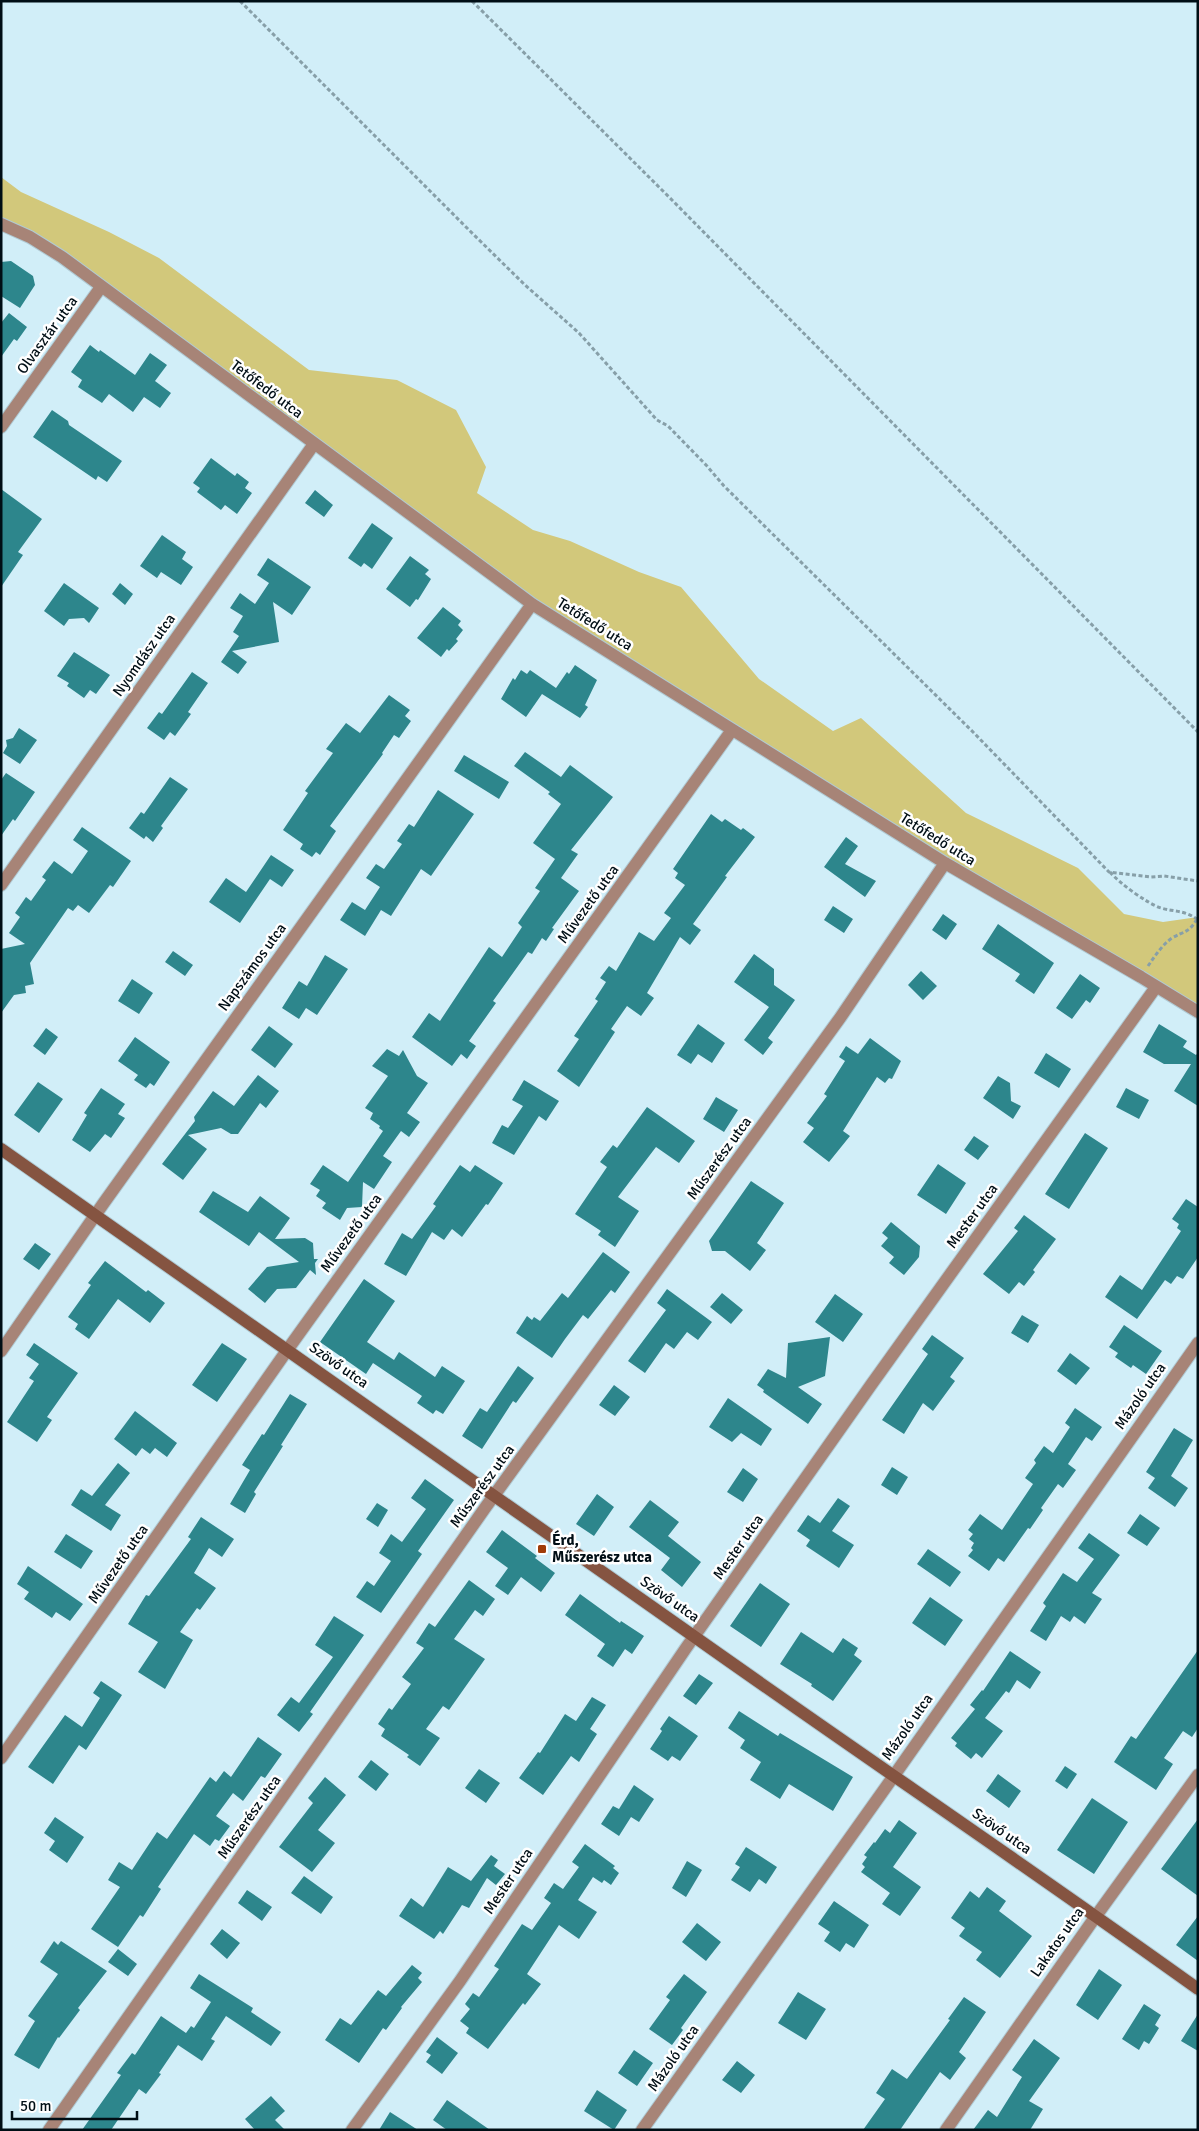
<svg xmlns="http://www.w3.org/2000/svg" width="1199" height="2131" font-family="Signika,sans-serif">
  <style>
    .green { fill: #d2c87b }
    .building { fill: #2d868c }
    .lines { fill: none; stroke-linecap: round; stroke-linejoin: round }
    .street-casing { stroke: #b0cad4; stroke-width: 14 }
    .secondary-casing { stroke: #b0cad4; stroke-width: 14 }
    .path { stroke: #879fa8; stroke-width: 3; stroke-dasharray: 4 2.5; stroke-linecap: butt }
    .street { stroke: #a78477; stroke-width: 12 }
    .secondary { stroke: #855441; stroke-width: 12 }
    .poi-dot { fill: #a03c08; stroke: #fff; stroke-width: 2 }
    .labels { text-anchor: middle; stroke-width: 5; stroke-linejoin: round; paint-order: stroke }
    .street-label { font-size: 15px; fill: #000e15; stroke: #fff }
    .poi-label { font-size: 15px; font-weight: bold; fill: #000e15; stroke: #fff; text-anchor: start }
  </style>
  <rect width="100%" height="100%" fill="#d1eef8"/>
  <path class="green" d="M1,177L21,192L109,232L159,258L309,370L397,380L456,410L486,467L477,493L533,530L570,541L639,572L681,587L759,679L833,731L861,718L966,813L1078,868L1124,914L1163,922L1198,917V1012L532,604L101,287L1,224Z"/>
  <path class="building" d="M11,261L33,276L35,285L20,308L1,296V262Z
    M9,313L27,327L17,341L14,339L1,357V323Z
    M90,345L99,352L100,350L135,375L150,353L167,365L155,381L171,393L160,408L144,397L133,412L109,394L102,403L78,387L82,380L71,372Z
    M52,410L68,421L69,425L122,461L107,482L98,476L96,480L33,437Z
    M211,458L235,476L237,473L249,482L245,488L252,493L237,514L225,505L221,510L197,492L200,488L193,483Z
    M1,489L42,519L18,552L23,555L1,587Z
    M315,490L333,505L324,517L305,503Z
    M372,523L393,538L372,569L364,563L361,567L348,558Z
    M162,535L186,552L182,559L193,567L181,585L161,572L157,578L140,566Z
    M410,556L429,570L425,574L431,579L418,600L416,599L410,607L386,589Z
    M268,558L311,587L292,615L273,602L279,642L232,651L247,662L238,674L221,662L239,636L233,632L243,616L230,608L240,593L255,604L269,583L257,575Z
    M64,583L99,608L89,623L84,618L69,619L64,626L44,611Z
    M120,583L133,594L125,605L112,594Z
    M443,607L461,621L458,625L463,630L456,639L458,641L449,651L447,649L441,657L417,638Z
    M74,652L110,675L96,694L90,690L84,698L67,686L69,683L57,676Z
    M575,665L597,680L585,705L588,707L580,718L542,694L526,717L501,699L513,678L515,680L521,670L527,674L530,670L556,688L567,672L569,674Z
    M192,672L208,683L188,712L191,714L175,736L170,732L164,740L147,728L159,712L162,714Z
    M389,695L410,710L405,716L411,721L399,738L394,735L382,753L383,754L330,826L336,831L320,855L316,852L312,857L300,849L303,844L283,830L308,793L305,791L333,753L326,749L346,723L360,733Z
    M19,728L37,740L20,764L3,753L7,746L6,740L13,738Z
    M525,752L561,777L570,765L613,797L571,850L578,854L561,878L579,891L552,928L554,929L546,941L542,938L532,954L528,952L493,1001L496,1003L469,1041L476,1046L467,1059L461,1054L452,1066L412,1037L429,1013L440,1021L489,947L502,957L522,927L518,923L540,891L535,888L555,859L533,843L561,804L548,794L550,792L514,766Z
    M464,755L509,782L499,799L454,771Z
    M6,773L35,792L15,821L13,819L1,836V780Z
    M170,777L188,789L161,826L163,828L153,842L146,836L144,839L129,828L141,812L144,814Z
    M438,790L474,814L431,876L421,869L391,916L381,910L365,936L340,920L352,902L365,910L380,887L366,878L376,864L384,869L402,844L397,841L409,824L414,827Z
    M711,814L722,822L725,819L741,830L743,828L755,837L725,876L727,877L693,924L701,930L690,945L680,937L647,993L654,998L641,1016L627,1006L611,1029L615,1032L579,1087L557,1071L579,1039L574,1036L598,1001L595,999L606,982L600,978L609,966L616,971L639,932L654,941L671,918L664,913L685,885L675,878L678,873L673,869Z
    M82,827L131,861L113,887L110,885L89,913L78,905L73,911L68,908L30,963L34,984L25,986L26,993L14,995L1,1013V949L25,944L9,933L20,917L15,913L26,897L31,901L46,880L42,877L54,861L72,874L88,851L73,840Z
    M846,837L858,846L845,864L876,881L865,897L824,867Z
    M271,855L294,870L282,887L270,879L240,923L209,902L226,878L246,892Z
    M833,906L853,919L844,933L824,920Z
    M943,914L957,924L946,940L932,930Z
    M998,924L1054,963L1034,994L1015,981L1020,974L982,949Z
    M173,951L193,965L185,976L165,962Z
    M754,954L774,969V985L795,1000L768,1038L773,1042L763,1055L744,1040L769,1007L734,982Z
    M325,955L348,969L317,1015L306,1008L299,1019L282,1008L299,981L307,986Z
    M921,971L937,986L923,1000L908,985Z
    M1080,974L1100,988L1090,1003L1086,1000L1072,1019L1056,1008Z
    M132,979L153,993L139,1014L118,1001Z
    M698,1024L725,1043L712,1063L698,1054L691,1064L677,1055Z
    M1159,1024L1187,1041L1183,1047L1196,1055L1198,1053V1106L1174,1091L1191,1064H1164L1143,1052Z
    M269,1026L293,1044L275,1068L251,1050Z
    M46,1028L58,1037L45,1055L33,1046Z
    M135,1037L170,1062L154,1086L150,1083L146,1088L134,1080L138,1075L118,1061Z
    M870,1038L901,1061L892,1079L889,1078L885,1083L877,1077L843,1131L850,1136L829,1162L803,1142L814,1128L807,1123L827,1096L824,1094L845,1061L839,1057L846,1046L858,1054Z
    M387,1049L399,1056L403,1050L417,1076L428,1083L407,1113L420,1122L409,1137L401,1131L383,1156L392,1162L374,1189L363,1182L362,1207L347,1208L340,1220L322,1208L326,1203L316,1196L320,1190L310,1184L323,1165L348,1182L383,1131L379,1128L380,1126L370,1119L373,1113L365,1108L388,1076L372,1066Z
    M1046,1053L1071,1069L1059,1088L1034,1073Z
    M258,1075L279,1091L266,1108L260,1103L238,1134H231L221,1128L188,1135L207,1149L183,1180L162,1164L195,1121L194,1117L213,1091L234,1106Z
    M998,1076L1010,1083L1011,1101L1021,1106L1013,1119L983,1098Z
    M524,1080L559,1101L546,1121L539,1116L514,1155L492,1143L502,1125L508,1128L523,1106L512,1100Z
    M38,1082L63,1099L39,1133L14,1115Z
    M101,1088L125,1104L118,1114L125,1118L111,1138L105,1134L90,1152L72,1140L87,1115L84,1113Z
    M1126,1088L1149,1100L1139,1119L1116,1107Z
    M716,1097L738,1110L724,1132L703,1119Z
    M647,1107L695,1141L679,1163L656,1147L618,1197L639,1211L615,1247L598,1235L601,1231L575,1214L607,1167L600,1162L613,1145L617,1148Z
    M1085,1133L1108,1148L1069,1209L1045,1194Z
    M974,1136L989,1146L978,1160L964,1150Z
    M938,1164L966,1183L946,1214L917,1195Z
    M460,1165L470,1172L475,1165L503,1183L488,1205L486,1204L462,1237L452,1229L444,1240L432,1232L406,1276L384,1264L402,1233L412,1239L436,1206L433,1204Z
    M751,1181L784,1203L757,1243L766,1250L750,1271L725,1251H712L709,1241Z
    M213,1191L248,1212L260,1196L290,1218L275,1239L305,1238L313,1243L314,1259H318L315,1263L316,1275L310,1270L296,1288L277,1289L265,1303L248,1289L267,1267L299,1262L259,1232L249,1246L199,1212Z
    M1186,1199L1198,1207V1257L1183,1279L1177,1276L1171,1284L1165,1280L1137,1319L1105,1297L1120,1275L1142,1290L1181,1231L1177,1228L1179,1224L1172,1219Z
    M1024,1215L1056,1239L1033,1270L1035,1272L1024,1286L1019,1282L1009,1294L983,1274L1018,1231L1014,1228Z
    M891,1222L920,1246L919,1257L904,1275L889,1263L894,1257L881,1246L888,1238L882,1233Z
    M35,1243L51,1254L39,1270L23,1259Z
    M603,1252L630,1272L615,1293L611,1290L588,1319L583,1315L565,1339L552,1358L516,1333L527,1316L532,1320L534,1317L540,1321L562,1293L568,1298Z
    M105,1261L146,1292L148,1290L165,1303L150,1323L118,1299L89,1339L75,1329L78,1324L68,1317L91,1285L88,1283Z
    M364,1279L395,1301L367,1342L394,1360L399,1352L435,1377L442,1366L465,1381L443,1414L436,1410L433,1414L417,1403L422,1396L373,1363L366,1374L320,1342Z
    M667,1289L712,1322L698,1340L687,1332L674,1349L666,1343L645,1373L628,1361L666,1310L657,1303Z
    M722,1293L743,1310L731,1324L710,1307Z
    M835,1294L863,1314L843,1342L815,1322Z
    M1022,1315L1039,1325L1028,1343L1011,1333Z
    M1124,1325L1162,1351L1146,1374L1133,1365L1131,1368L1115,1357L1118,1353L1109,1347Z
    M932,1335L964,1358L950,1377L955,1381L933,1411L923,1403L904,1434L882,1420L928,1354L922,1349Z
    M830,1337L825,1376L798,1387L822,1404L808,1424L763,1392L764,1390L757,1385L768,1369L786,1378L788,1343Z
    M34,1343L78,1373L47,1417L52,1420L37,1442L7,1422L34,1381L29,1378L39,1364L26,1355Z
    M222,1343L247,1359L217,1402L192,1385Z
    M1070,1353L1090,1368L1076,1385L1057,1371Z
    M518,1366L534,1378L516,1403L513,1401L482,1449L462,1436L480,1408L487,1412Z
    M614,1385L630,1397L615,1416L599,1405Z
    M290,1394L307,1404L281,1445L283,1446L254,1492L256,1494L245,1513L230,1504L250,1470L242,1465L262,1434L264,1435Z
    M728,1398L772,1429L761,1446L741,1433L732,1442L709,1427Z
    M1075,1408L1102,1427L1092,1441L1086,1437L1068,1464L1076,1470L1063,1488L1058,1484L1041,1508L1043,1510L1030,1529L1028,1528L1004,1562L998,1558L989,1571L968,1556L973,1550L971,1548L974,1543L969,1539L973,1534L968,1530L980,1514L1002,1530L1033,1484L1025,1478L1036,1463L1034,1460L1044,1446L1053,1453L1070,1427L1065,1423Z
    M135,1411L177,1443L167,1457L155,1448L150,1454L142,1448L136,1456L114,1439Z
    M1174,1428L1193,1440L1171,1476L1188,1488L1175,1507L1148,1488L1155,1478L1146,1472Z
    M118,1463L130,1473L105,1505L121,1515L111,1531L71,1505L81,1489L92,1496Z
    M892,1467L908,1477L897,1495L881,1485Z
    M743,1468L758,1479L743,1502L727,1492Z
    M425,1479L454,1500L418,1551L422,1554L381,1613L356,1597L367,1581L374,1586L391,1561L379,1553L391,1534L402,1542L426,1509L411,1498Z
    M597,1494L614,1507L594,1536L576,1524Z
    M838,1498L850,1506L832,1531L854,1545L839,1568L806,1546L810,1540L797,1531L808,1515L820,1523Z
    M650,1500L679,1522L668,1536L701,1562L682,1587L661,1570L670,1558L629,1527Z
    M377,1503L388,1510L378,1527L366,1519Z
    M1140,1514L1160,1528L1147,1546L1127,1533Z
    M201,1517L234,1539L222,1557L209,1548L194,1573L216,1588L200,1610L197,1608L180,1632L193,1640L165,1689L138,1672L158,1642L128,1624L146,1595L149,1596L191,1539L188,1537Z
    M502,1530L537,1556L535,1558L555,1573L541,1592L521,1577L508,1595L495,1586L508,1568L486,1552Z
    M1089,1533L1120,1555L1092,1593L1102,1599L1085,1624L1074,1616L1070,1622L1061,1616L1046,1641L1030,1631L1046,1606L1043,1603L1063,1573L1077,1582L1094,1559L1078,1548Z
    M66,1534L93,1551L81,1569L54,1552Z
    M928,1549L961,1572L950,1587L917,1564Z
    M28,1566L83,1604L70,1621L56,1612L52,1618L24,1599L29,1592L17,1584Z
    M469,1580L495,1599L483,1616L475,1610L454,1639L485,1659L449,1710L443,1706L426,1729L440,1738L420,1766L407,1757L409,1755L381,1736L385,1729L378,1724L389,1708L392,1710L411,1684L402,1677L424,1648L416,1643L429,1623L435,1627Z
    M760,1583L790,1604L761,1647L730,1626Z
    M580,1594L620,1623L621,1621L644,1636L632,1654L625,1649L613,1667L597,1656L605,1644L565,1615Z
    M930,1597L963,1620L945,1646L912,1623Z
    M334,1616L364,1635L310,1712L313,1714L299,1732L277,1715L291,1697L299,1703L333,1657L315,1645Z
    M801,1632L833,1653L843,1638L858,1648L854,1655L862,1661L833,1701L811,1686L812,1684L780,1664Z
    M1198,1650V1728L1192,1737L1183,1731L1164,1758L1173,1764L1156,1790L1114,1762L1131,1736L1136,1739Z
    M1010,1651L1041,1672L1030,1689L1017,1680L1009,1693L1006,1691L985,1718L1003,1731L982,1758L976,1753L971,1759L955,1746L957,1743L951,1738L975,1709L970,1705L982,1690L983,1691Z
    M699,1674L713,1683L696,1705L683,1696Z
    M101,1681L122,1695L86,1750L79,1745L53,1784L28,1767L65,1715L82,1727L100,1698L93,1693Z
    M592,1697L606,1705L590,1729L597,1734L579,1762L571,1756L543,1795L519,1778L538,1752L540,1753L565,1714L576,1721Z
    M739,1711L778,1736L780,1733L853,1777L833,1811L789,1784L780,1799L750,1780L761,1762L740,1748L745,1740L728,1728Z
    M669,1716L698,1736L680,1761L672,1756L668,1761L650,1749L662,1731L660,1729Z
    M258,1737L282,1754L265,1778L261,1776L243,1801L233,1793L216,1816L230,1826L219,1841L215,1839L210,1846L194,1834L158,1887L161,1889L143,1917L140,1915L118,1947L91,1929L120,1887L108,1880L119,1862L132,1870L157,1832L167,1839L210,1777L216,1782L224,1771L231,1777Z
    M371,1760L389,1774L376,1791L358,1777Z
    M1065,1766L1077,1774L1067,1789L1055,1781Z
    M479,1769L500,1783L486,1803L465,1788Z
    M998,1774L1021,1791L1009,1808L986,1791Z
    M325,1777L346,1795L318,1830L335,1843L312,1872L279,1847L313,1803L308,1798Z
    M634,1785L654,1799L639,1822L631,1817L619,1836L601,1824L613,1806L619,1809Z
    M1092,1798L1128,1822L1094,1874L1057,1850Z
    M55,1817L84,1837L67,1863L49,1850L55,1841L44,1833Z
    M1198,1819V1896L1161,1869Z
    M899,1820L917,1833L893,1867L921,1887L900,1916L882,1904L890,1893L861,1872L865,1867L862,1864L867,1857L864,1855L874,1842L875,1843L885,1829L890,1833Z
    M585,1844L615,1866L613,1868L619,1873L611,1885L604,1880L602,1883L593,1877L578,1900L597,1912L579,1939L559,1925L527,1974L541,1984L525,2005L523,2003L488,2049L466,2033L469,2028L460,2021L470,2009L465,2004L473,1993L479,1997L499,1969L494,1966L522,1924L532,1930L551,1903L544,1898L554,1883L563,1889L579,1867L572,1862Z
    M746,1847L777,1867L766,1884L759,1879L750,1892L731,1880L740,1867L735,1864Z
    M491,1855L498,1860L494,1866L505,1874L496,1885L487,1878L469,1908L462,1905L443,1934L440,1931L434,1939L399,1916L411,1898L423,1907L448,1867L471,1881Z
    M687,1861L702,1870L686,1897L672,1888Z
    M304,1876L333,1897L321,1914L291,1893Z
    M987,1887L1006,1901L999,1911L1032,1936L1000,1978L976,1960L982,1952L959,1936L965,1928L951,1918L970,1891L979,1898Z
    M247,1890L272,1907L262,1921L238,1903Z
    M834,1901L869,1925L854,1948L846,1943L840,1952L824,1941L830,1932L818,1924Z
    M1198,1916V1961L1176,1945Z
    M697,1923L721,1942L706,1961L682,1942Z
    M222,1929L240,1943L227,1959L210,1944Z
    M54,1941L58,1945L61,1941L107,1971L78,2008L80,2010L59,2038L58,2037L39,2069L14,2055L35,2021L28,2016L58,1974L40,1962Z
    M118,1949L137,1964L128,1976L108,1962Z
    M412,1965L422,1973L418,1978L422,1982L401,2007L402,2008L386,2030L383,2028L359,2063L325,2040L340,2018L351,2025L378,1990L386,1996Z
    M1099,1969L1122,1985L1098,2020L1076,2005Z
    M199,1974L253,2008L251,2012L281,2032L271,2046L226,2016L211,2039L215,2041L202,2061L178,2045L159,2073L161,2074L146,2094L139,2089L111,2130H82L121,2075L117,2073L132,2053L135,2055L161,2016L186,2033L191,2026L194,2028L211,2002L190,1988Z
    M684,1974L707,1992L681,2028L683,2030L672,2045L649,2029L670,2000L666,1997Z
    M798,1992L826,2009L806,2040L778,2023Z
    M964,1997L986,2012L959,2052L966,2058L950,2080L940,2072L900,2130H863L885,2099L876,2093L892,2069L907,2079L950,2020L948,2019Z
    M1144,2004L1161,2015L1155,2025L1159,2028L1149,2044L1144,2041L1139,2050L1122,2039Z
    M1198,2014V2051L1181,2041Z
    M437,2037L458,2053L442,2074L426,2062L431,2055L426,2052Z
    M1034,2039L1060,2058L1029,2101L1043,2109L1030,2130H973L988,2110L997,2117L1022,2077L1012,2070Z
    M634,2050L653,2063L637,2086L618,2073Z
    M737,2061L755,2075L741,2093L722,2080Z
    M597,2090L627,2110L614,2130L584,2111Z
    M271,2096L285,2111L275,2120L285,2130H255L245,2119Z
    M447,2100L490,2130H447L433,2120Z
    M390,2112L418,2130H379Z"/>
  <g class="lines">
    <g class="street-casing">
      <path id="street" d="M1,224L30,237L62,257L532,604L945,863L1141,977L1198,1012
        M1,427L101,287
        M1,885L314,444
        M1,1351L103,1204L532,604
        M1,1758L288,1349L732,730
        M49,2130L485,1508L840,1018L945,863
        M352,2130L460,1981L686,1648L871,1385L1156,987
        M642,2130L886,1787L1198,1343
        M946,2130L1096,1916L1198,1775"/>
    </g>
    <g class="secondary-casing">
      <path id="secondary" d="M1,1149C232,1311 462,1473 692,1635C860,1754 1031,1869 1198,1989"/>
    </g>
    <path class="path" d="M240,1L473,234L525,285L579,333L657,420L668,426L707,466L724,486L974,733L1109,872L1151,877L1164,876L1198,881
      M472,1L669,197L1198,732
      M1110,872C1119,883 1148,904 1161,908C1175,912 1185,910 1198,920
      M1148,966C1155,956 1162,945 1172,938C1184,931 1189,933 1197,919"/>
    <use href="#street" class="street"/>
    <use href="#secondary" class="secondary"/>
  </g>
  <rect class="poi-dot" x="537" y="1544" width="10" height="10" rx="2.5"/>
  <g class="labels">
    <g class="street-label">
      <text transform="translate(47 335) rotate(-54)" y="5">Olvasztár utca</text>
      <text transform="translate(267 389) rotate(37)" y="5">Tetőfedő utca</text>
      <text transform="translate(595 624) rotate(32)" y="5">Tetőfedő utca</text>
      <text transform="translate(144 655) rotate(-55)" y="5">Nyomdász utca</text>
      <text transform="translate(938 839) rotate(32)" y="5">Tetőfedő utca</text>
      <text transform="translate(588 904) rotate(-54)" y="5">Művezető utca</text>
      <text transform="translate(252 967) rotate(-54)" y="5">Napszámos utca</text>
      <text transform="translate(719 1158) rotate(-54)" y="5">Műszerész utca</text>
      <text transform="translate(972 1216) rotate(-54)" y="5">Mester utca</text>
      <text transform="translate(351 1233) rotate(-54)" y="5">Művezető utca</text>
      <text transform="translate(339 1365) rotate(35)" y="5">Szövő utca</text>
      <text transform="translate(1140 1396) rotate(-55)" y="5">Mázoló utca</text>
      <text transform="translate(482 1486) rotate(-54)" y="5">Műszerész utca</text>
      <text transform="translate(738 1547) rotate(-55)" y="5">Mester utca</text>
      <text transform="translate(118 1564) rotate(-55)" y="5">Művezető utca</text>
      <text transform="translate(670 1599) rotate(35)" y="5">Szövő utca</text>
      <text transform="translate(907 1727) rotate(-55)" y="5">Mázoló utca</text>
      <text transform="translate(249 1817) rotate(-55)" y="5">Műszerész utca</text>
      <text transform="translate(1002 1831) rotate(35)" y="5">Szövő utca</text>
      <text transform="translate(508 1881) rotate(-56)" y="5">Mester utca</text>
      <text transform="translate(1057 1942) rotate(-55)" y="5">Lakatos utca</text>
      <text transform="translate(673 2058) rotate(-55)" y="5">Mázoló utca</text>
    </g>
    <g class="poi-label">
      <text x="552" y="1545">Érd,<tspan x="552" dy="17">Műszerész utca</tspan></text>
    </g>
  </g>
  <rect width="1199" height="2131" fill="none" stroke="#000e15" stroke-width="5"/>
  <path d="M12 2111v8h125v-8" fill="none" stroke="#000e15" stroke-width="2.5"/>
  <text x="20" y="2111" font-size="15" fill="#000e15" stroke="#ffffff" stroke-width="4" paint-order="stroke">50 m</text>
</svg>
